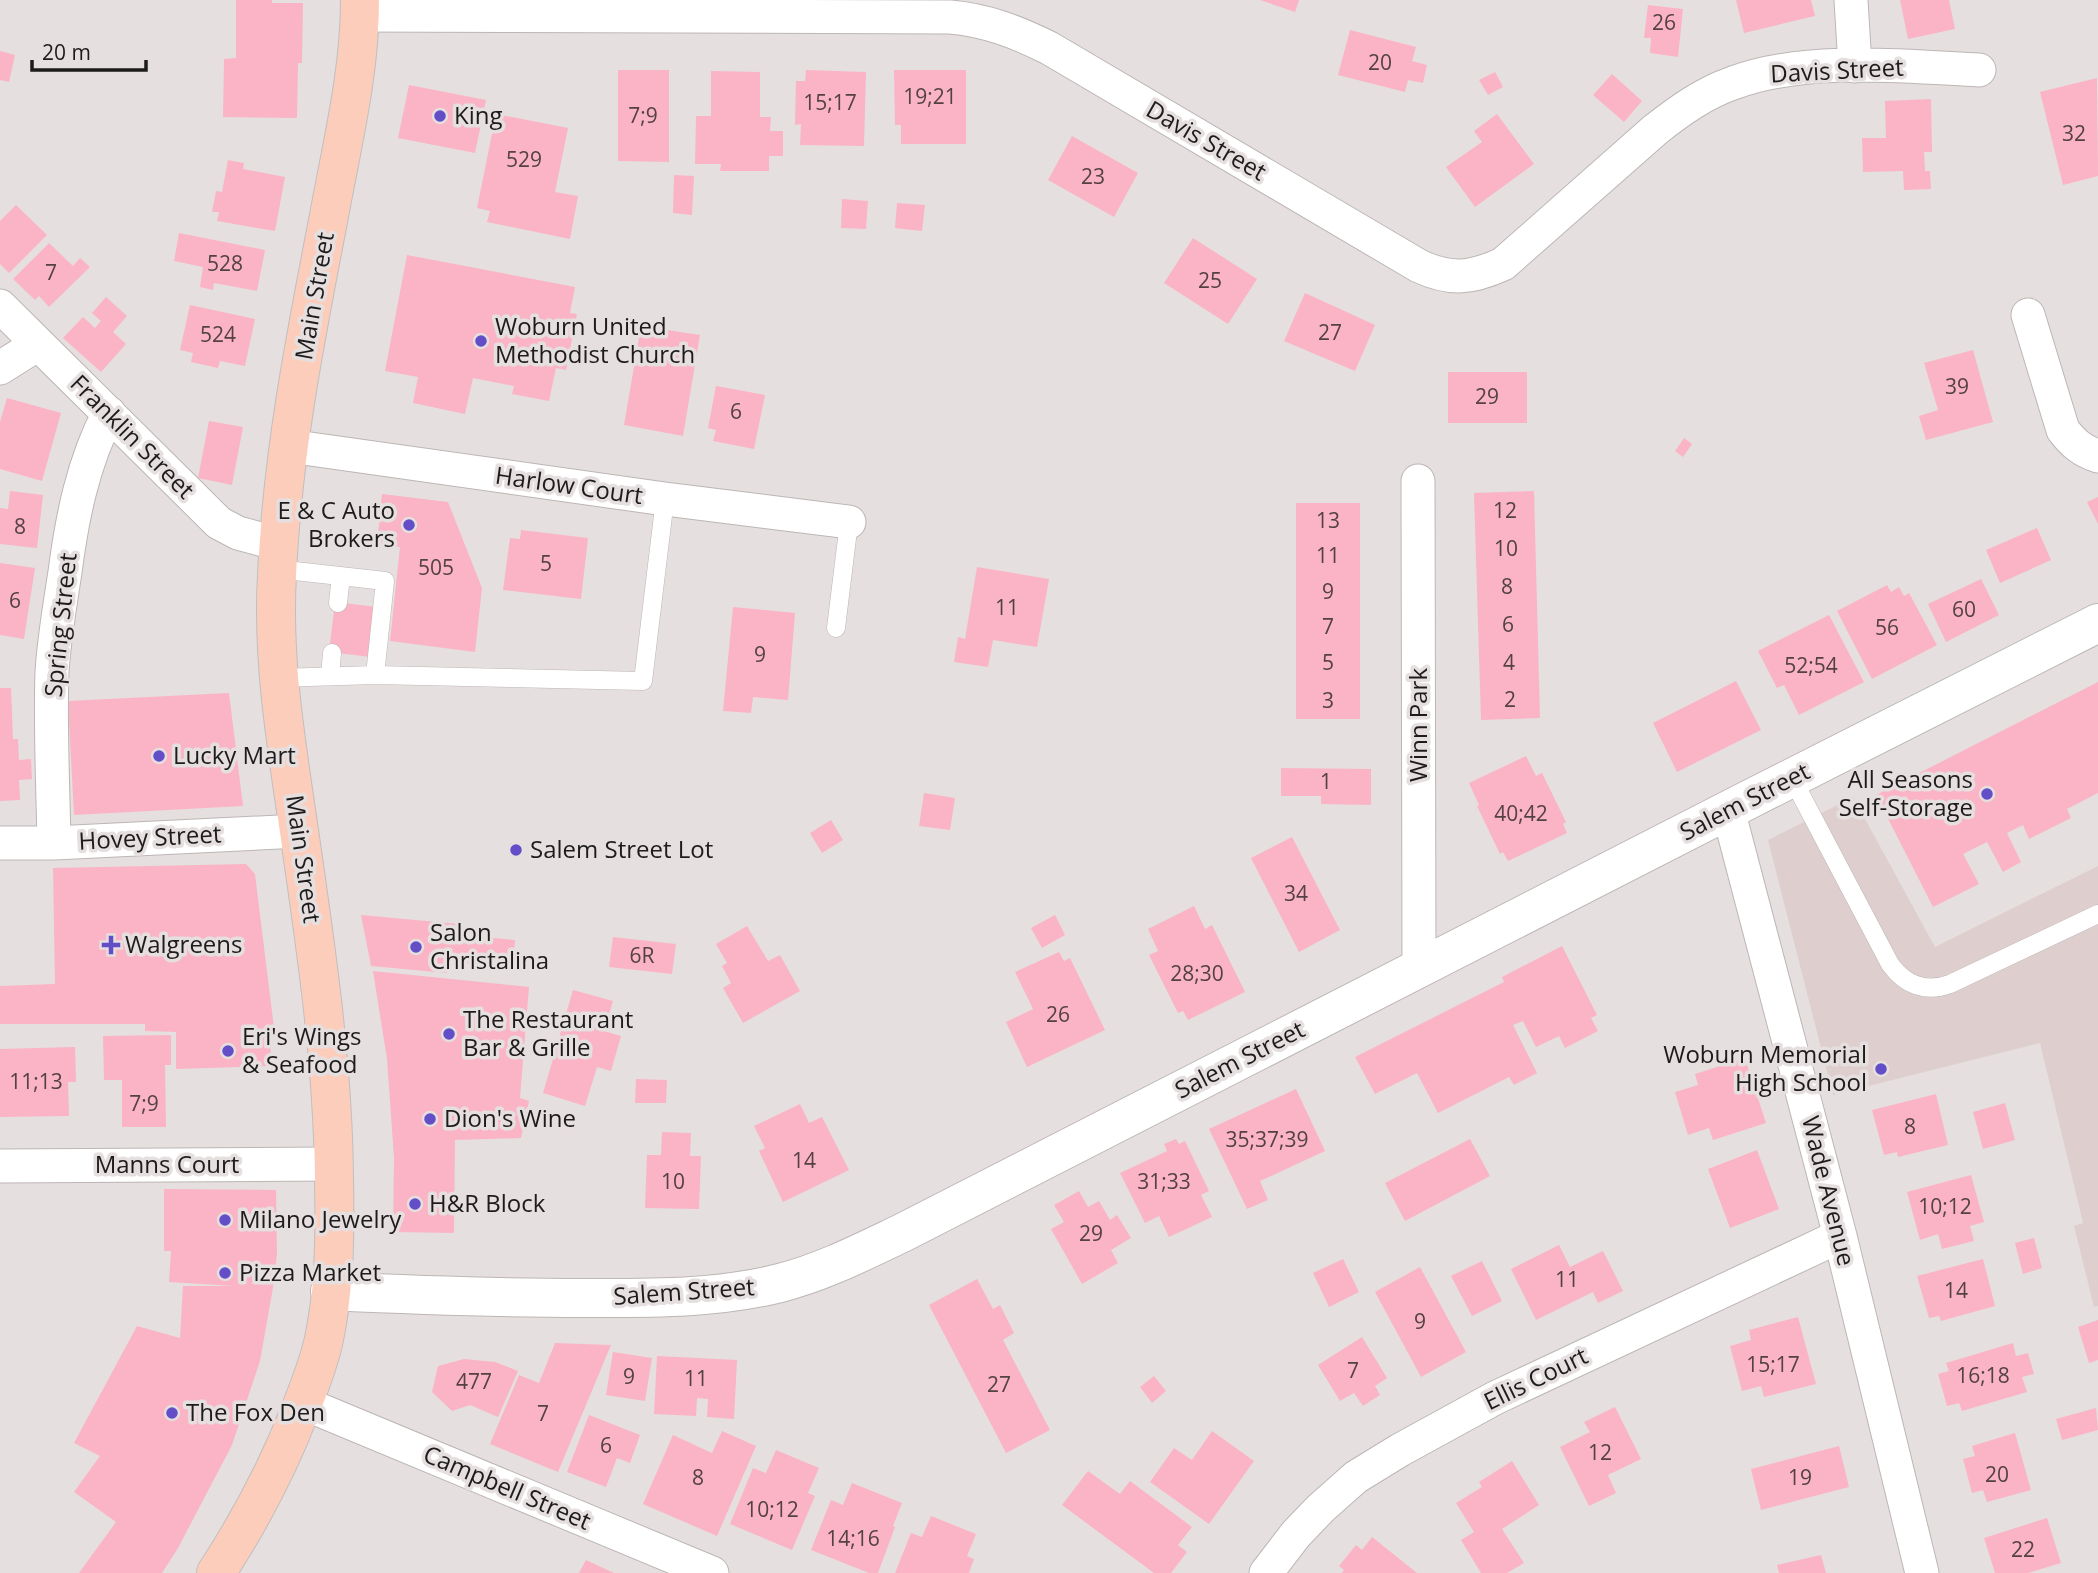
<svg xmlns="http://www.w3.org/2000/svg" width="2098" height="1573" font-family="'Open Sans',sans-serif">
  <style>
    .built { fill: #decfce }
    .building { fill: #fab4c5 }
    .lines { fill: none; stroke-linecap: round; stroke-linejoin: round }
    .service-casing { stroke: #bcb6b5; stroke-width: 19 }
    .minor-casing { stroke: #bcb6b5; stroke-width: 35 }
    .tertiary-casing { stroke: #bcb6b5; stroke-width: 40 }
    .primary-casing { stroke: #c0bfbf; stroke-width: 40 }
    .service { stroke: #fff; stroke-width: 18 }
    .minor { stroke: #fff; stroke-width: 33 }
    .tertiary { stroke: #fff; stroke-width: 38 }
    .primary { stroke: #fdcdbb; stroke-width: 38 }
    .poi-dot { fill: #634ec7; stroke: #e6dfdf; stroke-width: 2.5 }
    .labels { text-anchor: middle; stroke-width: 7; stroke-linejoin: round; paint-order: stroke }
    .number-label { font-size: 21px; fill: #544146 }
    .street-label { font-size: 24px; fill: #1d1b1b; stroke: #e6dfdf }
    .poi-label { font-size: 24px; fill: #1d1b1b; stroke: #e6dfdf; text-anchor: start }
  </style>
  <rect width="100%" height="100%" fill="#e6dfdf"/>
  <path class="built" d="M1853,797L1935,947L2098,866V1306L2094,1307L2074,1226L2083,1223L2040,1043L1833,1095L1768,840Z"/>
  <path class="building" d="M236,0H272V3H303L302,63H298L297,118L223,117L224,59L236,58Z
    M1260,0H1299L1295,12Z
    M1736,0H1811L1815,16L1744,33Z
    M1900,0H1949L1955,29L1908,39Z
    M1648,5L1683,9L1678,57L1650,53L1651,38H1644Z
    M1350,30L1416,47L1412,61L1427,65L1423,83L1408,80L1405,92L1338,75Z
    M0,51L15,55L9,82L0,80Z
    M618,70H669V162L618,161Z
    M806,70L866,72L864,146L800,145L801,124L795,125L796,81H805Z
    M894,70H966V144H901V125H895Z
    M711,71L760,72V117H771L770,131H783V156H769V171H720L721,164H695L696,116H711Z
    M1495,72L1503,87L1488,95L1479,80Z
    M1612,74L1642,101L1624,122L1593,95Z
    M2097,78L2098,176L2063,185L2040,92Z
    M409,85L486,100L475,153L398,138Z
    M1931,99L1932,152H1924L1925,171H1930L1931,189L1904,190L1903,171L1863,172L1862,138H1886L1885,101Z
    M496,114L568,128L555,192L578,196L570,239L487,222L490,211L477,208Z
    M1497,114L1534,164L1475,207L1446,167L1482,142L1474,131Z
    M1072,136L1138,173L1114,217L1048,180Z
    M228,160L244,163L243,169L285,177L275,231L217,221L219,212H212L216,191L222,192Z
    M674,175L694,176L692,215L673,213Z
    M842,199L868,201L866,229L841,228Z
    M897,203L925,205L922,231L895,228Z
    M16,205L47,235L9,273L0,264V221Z
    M179,233L265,250L257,291L214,283L213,290L200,287L203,267L174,261Z
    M1193,238L1257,279L1228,324L1164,283Z
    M49,243L73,266L80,258L90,267L49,307L39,296L35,300L13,279Z
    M407,255L575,287L570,313L577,314L566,370L556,368L549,401L512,394L514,386L473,378L465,414L413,403L418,377L385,371Z
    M1305,293L1375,325L1355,371L1284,341Z
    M106,297L127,316L113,332L126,344L101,372L63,338L83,317L95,328L101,321L92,313Z
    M190,305L255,319L245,366L220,361L218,368L191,362L193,353L180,350Z
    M641,326L700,335L683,436L624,425Z
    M1973,350L1993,422L1926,440L1919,416L1938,410L1924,363Z
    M1448,372H1527V423H1448Z
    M716,386L765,395L754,449L713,441L716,430L708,428Z
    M7,398L61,413L42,481L0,469V422Z
    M209,421L243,427L232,485L198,478Z
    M1684,438L1692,444L1683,457L1675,451Z
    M10,491L43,495L37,548L0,544V508L8,509Z
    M1534,491L1540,718L1481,720L1474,493Z
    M382,494L448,502L482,588L475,652L390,641L400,547L377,545Z
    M2098,497V524L2087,502Z
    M1296,503H1360V719H1296Z
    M2037,528L2051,560L2000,583L1986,550Z
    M521,530L588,538L581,599L503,590L510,538L520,539Z
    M0,563L35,568L24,639L0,635Z
    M977,567L1049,579L1037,647L993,640L988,667L954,662L958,637L965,639Z
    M1981,579L1999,615L1946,642L1928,604Z
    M1887,585L1891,592L1899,587L1904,596L1909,593L1937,645L1872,679L1837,611Z
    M335,602L377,607L371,657L329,652Z
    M733,607L795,613L788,700L753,697L751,713L723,711Z
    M1829,615L1864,682L1799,715L1784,685L1777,688L1758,651Z
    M1736,681L1761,730L1677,772L1653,723Z
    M2098,682V793L2067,809L2071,818L2029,839L2023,825L2007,833L2021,862L2003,872L1987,842L1963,854L1979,884L1933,907L1876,795Z
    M0,688H11L13,739H18L19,760L31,759L32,779L19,780L20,800L0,801Z
    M229,693L243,806L74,815L68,701Z
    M1526,756L1536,776L1542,773L1566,822L1563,824L1567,833L1508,861L1503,852L1500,854L1477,806L1479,805L1469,783Z
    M1281,768L1371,769V805L1321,804V796H1281Z
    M924,793L955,798L950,830L919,826Z
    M831,820L843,840L822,853L810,833Z
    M1292,837L1340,930L1299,952L1251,858Z
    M246,864L255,874L274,1028L270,1029L271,1066L176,1069V1032L145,1031V1024H0V986L55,984L53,868Z
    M1194,906L1205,929L1212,925L1245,992L1188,1020L1183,1011L1178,1013L1149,955L1158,951L1148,929Z
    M361,915L459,924L458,935L515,940L513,968L448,961L447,973L371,966Z
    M1055,915L1065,935L1042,948L1031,928Z
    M747,926L768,961L780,955L800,991L743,1023L723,988L731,983L722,966L727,963L716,944Z
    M613,937L676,944L672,974L609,967Z
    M1562,946L1597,1015L1591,1018L1598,1031L1565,1048L1559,1036L1536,1047L1523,1021L1513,1025L1537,1073L1514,1085L1509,1077L1438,1113L1417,1073L1375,1094L1355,1057L1504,982L1502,977Z
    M1059,952L1064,961L1070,958L1105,1030L1027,1067L1006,1022L1033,1009L1015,972Z
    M373,971L529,987L520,1098L529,1101L521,1138L455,1140L454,1233L393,1232L394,1158L387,1059Z
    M573,990L613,1001L604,1031L621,1036L611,1071L597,1067L585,1106L543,1093Z
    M171,1035V1065H165L166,1127H122V1080H104L103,1036Z
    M75,1047L76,1082H68L69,1116L0,1117V1049Z
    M1745,1058L1766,1123L1713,1140L1709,1128L1688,1135L1675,1092L1698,1085L1695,1074Z
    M636,1079L667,1080L666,1103H635Z
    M1296,1089L1325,1151L1260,1181L1268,1200L1247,1209L1209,1129Z
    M1936,1094L1948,1145L1898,1157L1897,1152L1884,1155L1872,1110Z
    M2005,1103L2015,1140L1983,1149L1973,1112Z
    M800,1104L809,1123L822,1117L849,1170L783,1202L759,1151L765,1148L754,1126Z
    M662,1132L691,1133L690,1156H701L699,1209L645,1208L647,1155H661Z
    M1176,1139L1179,1144L1185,1141L1209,1191L1201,1195L1212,1217L1169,1237L1159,1216L1145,1223L1120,1173L1167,1151L1164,1144Z
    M1470,1139L1490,1176L1405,1221L1385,1183Z
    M1757,1150L1779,1209L1730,1228L1708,1169Z
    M1971,1175L1984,1222L1970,1226L1974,1241L1942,1249L1938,1234L1920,1240L1907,1192Z
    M164,1189L276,1190L277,1253L274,1282L260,1361L232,1445L178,1548L162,1573H79L116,1522L74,1492L100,1456L74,1443L137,1326L180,1338L183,1286H234L169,1282L171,1251H164Z
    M1079,1191L1088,1207L1099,1201L1110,1220L1117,1215L1131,1238L1111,1250L1118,1263L1082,1284L1051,1229L1064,1222L1054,1205Z
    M2034,1238L2042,1268L2023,1274L2015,1243Z
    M1559,1245L1570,1267L1603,1251L1623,1291L1598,1303L1593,1292L1536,1320L1511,1269Z
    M1343,1259L1359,1292L1329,1307L1313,1273Z
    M1983,1259L1995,1306L1941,1321L1939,1316L1929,1318L1917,1276Z
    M1482,1261L1502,1301L1472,1316L1451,1276Z
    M1420,1267L1466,1352L1421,1377L1375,1292Z
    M977,1279L993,1309L1000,1305L1014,1333L1003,1340L1050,1430L1006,1453L929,1305Z
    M1798,1317L1816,1384L1764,1397L1761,1386L1742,1391L1730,1346L1751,1340L1749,1330Z
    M2098,1320V1360L2089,1363L2078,1327Z
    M1362,1337L1387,1378L1375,1386L1380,1395L1363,1406L1354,1393L1340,1401L1318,1365Z
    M555,1343L611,1345L558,1472L490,1444L519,1375L539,1383Z
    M2013,1343L2016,1356L2028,1353L2034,1374L2022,1377L2027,1392L1962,1411L1959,1403L1947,1406L1938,1374L1949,1371L1946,1363Z
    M613,1352L652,1358L645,1401L606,1395Z
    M657,1356L737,1360L734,1419L707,1417L708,1399L697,1398L696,1416L654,1414Z
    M464,1359L495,1362L518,1371L498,1417L470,1405L452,1411L432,1392L438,1366Z
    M1154,1376L1166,1391L1152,1403L1140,1387Z
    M1615,1407L1641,1459L1608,1475L1616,1493L1589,1506L1560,1447L1590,1432L1584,1422Z
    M2096,1408L2098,1430L2062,1440L2056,1419Z
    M589,1415L640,1435L630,1463L617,1458L606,1487L567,1472Z
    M722,1431L756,1446L717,1536L643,1504L673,1435L712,1453Z
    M1212,1431L1254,1461L1209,1524L1150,1482L1174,1448L1192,1460Z
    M2015,1433L2031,1490L1987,1502L1983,1490L1972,1493L1963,1459L1975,1456L1972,1446Z
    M1839,1446L1849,1487L1761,1510L1751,1469Z
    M776,1450L819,1468L808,1493L815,1496L792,1550L730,1524L753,1468L766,1473Z
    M1512,1461L1539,1505L1502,1529L1524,1563L1507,1573H1481L1461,1540L1474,1532L1456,1503L1482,1487L1479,1482Z
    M1088,1471L1120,1494L1130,1481L1192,1527L1178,1545L1187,1552L1171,1573H1154L1062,1505Z
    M852,1483L902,1503L893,1526L895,1527L878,1573H869L811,1550L831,1500L843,1505Z
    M931,1516L976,1534L967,1556L974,1559L969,1573H895L911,1533L922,1537Z
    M2047,1518L2061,1563L2028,1573H1995L1984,1538Z
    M1372,1537L1417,1573H1342L1344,1570L1339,1566L1356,1545L1362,1550Z
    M1821,1555L1826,1573H1779L1777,1565Z
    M586,1560L614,1573H579Z"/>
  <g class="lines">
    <g class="service-casing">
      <path id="service" d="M277,569L385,581L375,675
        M338,603L341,576
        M836,628L849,522
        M330,676L332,653
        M278,678L375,675L643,681L665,499
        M1792,778L1890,964C1905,985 1925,993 1950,984L2098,914"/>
    </g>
    <g class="minor-casing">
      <path id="minor" d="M1851,0L1855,66
        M360,15L950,17C986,20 1017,32 1049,48L1419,266C1451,281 1472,278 1503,264L1655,130C1679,111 1704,93 1733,83C1806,56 1902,66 1979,70
        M0,306L219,523L238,533L279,544
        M2028,315L2063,430C2073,443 2082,451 2098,456
        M0,368L38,344
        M289,446L665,499L849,522
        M1418,481L1419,968
        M1728,810L1840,1236L1922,1573
        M0,843H54L299,831
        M54,843C53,786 50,729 52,672C54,639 60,605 65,572C72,518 83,462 109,413
        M0,1166L334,1164
        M303,1403L712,1573
        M1266,1573L1296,1534L1321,1508L1356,1477L1400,1450L1495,1398L1840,1236"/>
    </g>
    <g class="tertiary-casing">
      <path id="tertiary" d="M330,1291C415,1295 500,1298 585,1298C650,1298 716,1299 780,1283C823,1272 862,1252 902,1233L1750,799L2098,623"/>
    </g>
    <g class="primary-casing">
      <path id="primary" d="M216,1573C250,1521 279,1466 301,1408C310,1385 319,1363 324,1339C335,1287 335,1231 334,1178C333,1060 315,941 298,824C286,742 272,659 277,575C282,455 306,334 329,216C342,144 360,73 360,0"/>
    </g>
    <use href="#service" class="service"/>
    <use href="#minor" class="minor"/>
    <use href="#tertiary" class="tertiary"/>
    <use href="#primary" class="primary"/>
  </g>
  <g class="poi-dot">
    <circle cx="440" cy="116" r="7"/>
    <circle cx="481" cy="341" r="7"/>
    <circle cx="409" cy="525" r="7"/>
    <circle cx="159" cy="756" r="7"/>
    <circle cx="1987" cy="794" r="7"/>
    <circle cx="516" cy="850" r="7"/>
    <path d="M107.5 934.5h7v7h7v7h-7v7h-7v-7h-7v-7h7z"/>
    <circle cx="416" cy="947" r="7"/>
    <circle cx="449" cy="1034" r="7"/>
    <circle cx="228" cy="1051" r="7"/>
    <circle cx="1881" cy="1069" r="7"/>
    <circle cx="430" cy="1119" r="7"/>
    <circle cx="415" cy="1204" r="7"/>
    <circle cx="225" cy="1220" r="7"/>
    <circle cx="225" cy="1273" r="7"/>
    <circle cx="172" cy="1413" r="7"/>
  </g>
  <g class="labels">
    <g class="number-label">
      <text x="1664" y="30">26</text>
      <text x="1380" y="70">20</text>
      <text x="930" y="104">19;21</text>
      <text x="830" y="110">15;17</text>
      <text x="643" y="123">7;9</text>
      <text x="2074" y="141">32</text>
      <text x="524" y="167">529</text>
      <text x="1093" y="184">23</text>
      <text x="225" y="271">528</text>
      <text x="51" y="280">7</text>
      <text x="1210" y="288">25</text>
      <text x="1330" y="340">27</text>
      <text x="218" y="342">524</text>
      <text x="1957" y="394">39</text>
      <text x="1487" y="404">29</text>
      <text x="736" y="419">6</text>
      <text x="1505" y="518">12</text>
      <text x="1328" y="528">13</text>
      <text x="20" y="534">8</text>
      <text x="1506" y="556">10</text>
      <text x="1328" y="563">11</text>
      <text x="546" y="571">5</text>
      <text x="436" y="575">505</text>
      <text x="1507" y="594">8</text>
      <text x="1328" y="599">9</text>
      <text x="15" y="608">6</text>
      <text x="1007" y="615">11</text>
      <text x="1964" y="617">60</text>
      <text x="1508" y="632">6</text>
      <text x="1328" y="634">7</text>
      <text x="1887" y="635">56</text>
      <text x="760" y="662">9</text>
      <text x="1328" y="670">5</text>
      <text x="1509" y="670">4</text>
      <text x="1811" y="673">52;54</text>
      <text x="1510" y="707">2</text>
      <text x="1328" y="708">3</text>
      <text x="1326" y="789">1</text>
      <text x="1521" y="821">40;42</text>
      <text x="1296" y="901">34</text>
      <text x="642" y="963">6R</text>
      <text x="1197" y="981">28;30</text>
      <text x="1058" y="1022">26</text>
      <text x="36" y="1089">11;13</text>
      <text x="144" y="1111">7;9</text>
      <text x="1910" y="1134">8</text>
      <text x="1267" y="1147">35;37;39</text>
      <text x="804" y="1168">14</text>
      <text x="673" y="1189">10</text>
      <text x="1164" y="1189">31;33</text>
      <text x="1945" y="1214">10;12</text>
      <text x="1091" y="1241">29</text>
      <text x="1567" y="1287">11</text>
      <text x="1956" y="1298">14</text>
      <text x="1420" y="1329">9</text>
      <text x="1773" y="1372">15;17</text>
      <text x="1353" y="1378">7</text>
      <text x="1983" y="1383">16;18</text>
      <text x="629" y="1384">9</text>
      <text x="696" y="1386">11</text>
      <text x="474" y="1389">477</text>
      <text x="999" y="1392">27</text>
      <text x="543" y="1421">7</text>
      <text x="606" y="1453">6</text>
      <text x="1600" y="1460">12</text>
      <text x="1997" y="1482">20</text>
      <text x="698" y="1485">8</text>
      <text x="1800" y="1485">19</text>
      <text x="772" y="1517">10;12</text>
      <text x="853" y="1546">14;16</text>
      <text x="2023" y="1557">22</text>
    </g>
    <g class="street-label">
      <text transform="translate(1837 71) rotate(-3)" y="8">Davis Street</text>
      <text transform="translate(1206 141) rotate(30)" y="8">Davis Street</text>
      <text transform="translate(315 296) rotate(-80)" y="8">Main Street</text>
      <text transform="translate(132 437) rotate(45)" y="8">Franklin Street</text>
      <text transform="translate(569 486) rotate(8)" y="8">Harlow Court</text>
      <text transform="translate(61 625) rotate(-84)" y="8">Spring Street</text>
      <text transform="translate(1419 725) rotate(-90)" y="8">Winn Park</text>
      <text transform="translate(1745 802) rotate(-27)" y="8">Salem Street</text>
      <text transform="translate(150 838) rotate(-3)" y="8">Hovey Street</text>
      <text transform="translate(303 859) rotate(82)" y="8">Main Street</text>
      <text transform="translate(1240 1060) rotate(-27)" y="8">Salem Street</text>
      <text x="167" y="1173">Manns Court</text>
      <text transform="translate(1828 1191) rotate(76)" y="8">Wade Avenue</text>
      <text transform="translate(684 1292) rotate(-4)" y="8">Salem Street</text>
      <text transform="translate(1536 1379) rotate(-26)" y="8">Ellis Court</text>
      <text transform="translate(507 1488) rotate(23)" y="8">Campbell Street</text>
    </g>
    <g class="poi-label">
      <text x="454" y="124">King</text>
      <text x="495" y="335">Woburn United<tspan x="495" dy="28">Methodist Church</tspan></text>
      <text x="395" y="519" text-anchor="end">E &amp; C Auto<tspan x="395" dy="28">Brokers</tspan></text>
      <text x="173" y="764">Lucky Mart</text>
      <text x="1973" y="788" text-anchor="end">All Seasons<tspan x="1973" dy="28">Self-Storage</tspan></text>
      <text x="530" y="858">Salem Street Lot</text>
      <text x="430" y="941">Salon<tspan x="430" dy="28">Christalina</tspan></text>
      <text x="125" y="953">Walgreens</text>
      <text x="463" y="1028">The Restaurant<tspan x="463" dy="28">Bar &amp; Grille</tspan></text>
      <text x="242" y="1045">Eri's Wings<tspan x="242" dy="28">&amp; Seafood</tspan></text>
      <text x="1867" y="1063" text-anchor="end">Woburn Memorial<tspan x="1867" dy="28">High School</tspan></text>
      <text x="444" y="1127">Dion's Wine</text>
      <text x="429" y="1212">H&amp;R Block</text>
      <text x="239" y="1228">Milano Jewelry</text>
      <text x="239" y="1281">Pizza Market</text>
      <text x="186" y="1421">The Fox Den</text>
    </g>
  </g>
  <path d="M32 60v10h114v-10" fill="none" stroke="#1d1b1b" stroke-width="3.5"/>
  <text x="42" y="60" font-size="21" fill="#1d1b1b" stroke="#e6dfdf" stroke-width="5" paint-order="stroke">20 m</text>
</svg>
